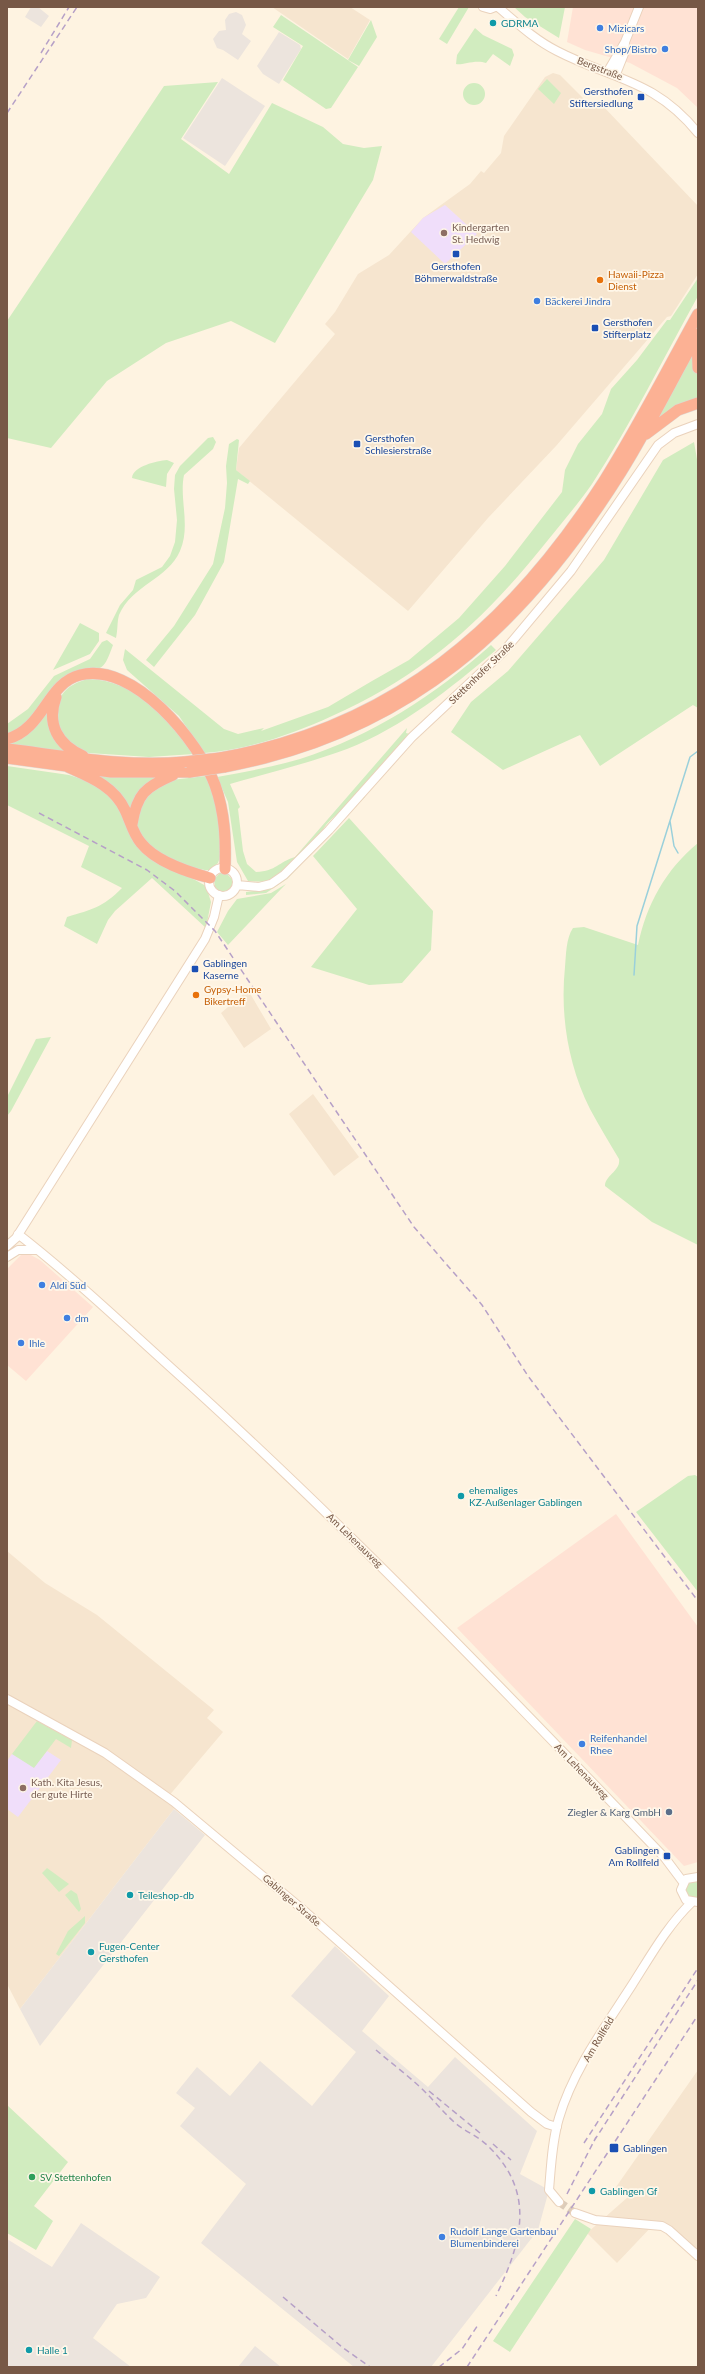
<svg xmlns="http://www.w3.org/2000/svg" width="705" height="2374" font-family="Lato,sans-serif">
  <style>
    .residential { fill: #f6e5cf }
    .commercial { fill: #ffe2d4 }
    .industrial { fill: #ece4dd }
    .education { fill: #f0defa }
    .green { fill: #d1ecbf }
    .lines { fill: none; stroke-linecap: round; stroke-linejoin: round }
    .stream { stroke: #9ad0db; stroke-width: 1.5 }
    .secondary-tunnel { stroke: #dcccba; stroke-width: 8; stroke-dasharray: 8 4; stroke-linecap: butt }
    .secondary-casing { stroke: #ead2bc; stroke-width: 10 }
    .highway-casing { stroke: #ded7d3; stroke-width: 12 }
    .secondary { stroke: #fff; stroke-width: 8 }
    .highway { stroke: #fcb194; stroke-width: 11 }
    .rail { stroke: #b6a0c7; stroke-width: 1.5; stroke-dasharray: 6 4; stroke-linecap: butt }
    .highway-bridge-casing { stroke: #ded7d3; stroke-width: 12; stroke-linecap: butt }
    .highway-bridge { stroke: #fcb194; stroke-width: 11 }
    .culture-dot { fill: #0f9aa8; stroke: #fff7e9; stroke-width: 1.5 }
    .shop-dot { fill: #3f7fe0; stroke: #fff7e9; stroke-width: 1.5 }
    .transit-dot { fill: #1a4fb4; stroke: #fff7e9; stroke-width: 1.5 }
    .education-dot { fill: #8d6e63; stroke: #fff7e9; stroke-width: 1.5 }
    .food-dot { fill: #e8710a; stroke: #fff7e9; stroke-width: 1.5 }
    .service-dot { fill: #5c6f8a; stroke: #fff7e9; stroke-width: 1.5 }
    .leisure-dot { fill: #2e9e5b; stroke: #fff7e9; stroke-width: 1.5 }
    .labels { text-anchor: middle; stroke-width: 3.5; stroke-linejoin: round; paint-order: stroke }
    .culture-label { font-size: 10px; fill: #0d838f; stroke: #fff7e9; text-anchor: start }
    .shop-label { font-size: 10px; fill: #366cbe; stroke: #fff7e9; text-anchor: start }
    .street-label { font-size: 10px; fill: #775846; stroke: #fff7e9 }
    .transit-label { font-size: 10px; fill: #164399; stroke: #fff7e9; text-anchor: start }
    .education-label { font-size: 10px; fill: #785e54; stroke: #fff7e9; text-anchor: start }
    .food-label { font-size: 10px; fill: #c56008; stroke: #fff7e9; text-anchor: start }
    .service-label { font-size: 10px; fill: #4e5e75; stroke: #fff7e9; text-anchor: end }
    .leisure-label { font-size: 10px; fill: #27864d; stroke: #fff7e9; text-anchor: start }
  </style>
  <rect width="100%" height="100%" fill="#fef3e1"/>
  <path class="residential" d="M272,7H350L370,20L348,59Z
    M553,73L560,75L589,104L602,105L698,206V274L671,316L667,317L556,446L488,518L408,611L236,470L239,448L335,334L325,324L335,312L358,274L389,255L423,218L470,184L481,171L484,173L501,153L504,136L545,77Z
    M248,990L271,1029L244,1048L221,1013Z
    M313,1094L359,1157L334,1176L289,1114Z
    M7,1551L45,1583L97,1615L214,1710L207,1718L223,1732L168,1797L174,1809L20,2009L7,1984Z
    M698,2070V2256L654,2224L617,2263L587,2233L628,2197L616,2187Z"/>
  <path class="commercial" d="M573,7H698V108L677,88L630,63L585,50L567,42Z
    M29,1254L40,1260L93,1307L26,1381L7,1365V1269L21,1255Z
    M616,1514L698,1627V1862L684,1866L457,1628Z"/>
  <path class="industrial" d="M31,7H38L49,16L41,27L25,17Z
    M236,12L242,15L246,25L242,34L251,41L238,60L223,50L217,48L213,39L219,31L226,30L225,20L229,14Z
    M279,32L300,45L301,49L279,84L263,74L257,66Z
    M222,78L265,106L225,166L183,138Z
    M174,1809L205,1835L40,2046L20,2009Z
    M335,1946L389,1996L362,2031L428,2087L455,2057L537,2131L520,2174L549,2190L538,2230L431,2367H354L201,2243L246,2184L180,2126L195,2108L176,2093L197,2067L230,2096L260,2061L312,2106L356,2052L291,1996Z
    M81,2223L160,2277L146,2298L117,2304L93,2338L131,2367H7V2239L52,2267Z
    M255,2346L281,2367H238Z"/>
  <path class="education" d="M445,205L477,234L445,264L411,232L423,218Z
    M47,1751L61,1760L18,1817L7,1809V1761L12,1754L34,1767Z"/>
  <path class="green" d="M459,7H469L447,44L439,39Z
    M514,7H565L559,38L525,17Z
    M281,15L358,67L331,108L326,109L283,80L303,46L273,27Z
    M371,20L377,37L359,66L348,60Z
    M475,28L483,35L512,49L514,55L510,66L493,54L486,63C475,59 461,66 456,64L457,55Z
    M547,79L561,93L554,104L538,89Z
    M218,82L181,139L229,174L272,103L323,127L343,144L364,148L382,146L373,180L275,343L231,321L166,343L107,381L51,448L7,438V321L164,86Z
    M463 94a11 11 0 1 1 22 0a11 11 0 1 1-22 0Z
    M698,278V296C663,359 631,424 592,484C579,503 563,521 548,540C486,618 425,675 332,716C293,734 247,750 204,753L179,716L127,670L123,660L125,649L224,729L238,734L264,728L261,731L328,707L372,681L409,660L459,618L505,566L562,492L565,470L578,444L602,414L611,389L637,360L667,320H670Z
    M694,351L698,374V401L657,419Z
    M213,437L216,442L213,449L184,475C179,499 191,526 180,551C168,579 132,585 119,615C117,622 118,629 116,638L106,633L120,605L133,590L136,580L162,567L170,556L175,542L177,520L174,489L175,475L180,466L208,438Z
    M237,439L239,440L236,470L250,481L248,484L238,479L224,562L195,615L154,667L146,660L174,626L213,564L225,508L227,483L226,466L229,444Z
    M694,442L698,465V708L693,705L600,766L580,735L503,770L451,732L471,702L508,671L604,560L663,460Z
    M167,460L174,463L167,474L166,487L132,478C133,466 157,461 167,460Z
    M80,623L99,633V641L90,654L53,670Z
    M107,640L113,645C104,669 104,670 78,671L35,719L7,737V724L28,709L54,676L90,659L102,642Z
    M491,645L496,650C451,688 403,727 347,749C309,763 269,773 230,784L240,807L238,809L243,851L247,864L256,872C277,871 278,862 295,857L407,728L406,733L410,734C389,757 369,781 349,804C340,813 326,821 322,832L283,873L266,882L248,881L237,862L228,802L217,777C245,772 273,767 300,759C372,736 435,695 491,645Z
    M87,679C135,679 167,719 194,754L149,757L89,753L81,751L57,730C58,701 56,689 87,679Z
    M51,702L69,752L7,744Z
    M7,766L69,775L88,781L105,792L166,864L206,886L211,902L206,928L152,878L115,911L108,920L97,944L64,926L67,917C93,909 102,908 122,888L81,867L89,846L7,805Z
    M91,775L157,778L131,810Z
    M206,776C215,800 228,839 218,863L210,870H205C182,866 142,853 136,826C135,819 138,808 139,801L171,780Z
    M362,797H365L287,879L266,893L246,895V892L269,889L281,882L310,855Z
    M349,818L433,911L431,950L402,983L369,985L311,967L357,909L313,856Z
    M698,843V1245L652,1222L605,1186C605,1175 621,1171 619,1159C609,1142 599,1126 590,1109C568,1065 560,1015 565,967C566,955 566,938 573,928L584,927L638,945C646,905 666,869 698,843Z
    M220,873L227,874L233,880L232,886L228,891L220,892L215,887L214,879Z
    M286,884L281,889L228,945L217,932L228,911L237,899L271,893Z
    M51,1037L11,1111L7,1116V1097L36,1039Z
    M695,1475L698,1477V1592L636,1512L688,1476Z
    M37,1721L72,1740L71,1748L56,1739L34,1768L12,1754Z
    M47,1868L69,1884L59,1892L42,1873Z
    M698,1881V1899L692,1900L684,1893L687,1883Z
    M71,1890L77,1894L81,1909L79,1912L65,1895Z
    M85,1916V1923L59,1956L56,1954L68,1931Z
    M7,2105L68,2162L34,2206L53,2221L36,2250L7,2233Z
    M575,2219L591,2229L510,2352L493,2341Z"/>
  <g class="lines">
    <path class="stream" d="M670,821L674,846L678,853
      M634,975L637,926L690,757L698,751"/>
    <path class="secondary-tunnel" d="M559,2202L575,2213"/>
    <g class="secondary-casing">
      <path id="secondary" d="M483,7L490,9L495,7
        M498,7C517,23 535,40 557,51C613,80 654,79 698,133
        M608,71L625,42L639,7
        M616,74L624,54L625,43
        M209 882a14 14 0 1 1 28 0a14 14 0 1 1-28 0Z
        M237,885L259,887L271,884L284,875L329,830L412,737L504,651L571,571L658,445L674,433L698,424
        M18,1234C77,1280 132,1333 188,1383C354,1534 509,1695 665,1858L683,1882
        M7,1246L16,1238L205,939L214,917L219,895
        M7,1257L18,1250H37
        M7,1699L105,1753L174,1802L301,1908L531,2112L547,2124L557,2127
        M698,1877L686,1879L681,1890L686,1900L698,1902
        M559,2202L549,2190C551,2167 552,2141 559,2118C573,2070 605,2027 632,1985C650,1957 667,1926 692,1902
        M575,2213L595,2220L662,2226L669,2230L698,2256"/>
    </g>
    <g class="highway-casing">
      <path id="highway" d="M697,338L698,368
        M646,434L678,410L698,403
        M56,697C46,724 58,745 83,756
        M7,739C44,729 47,683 80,675C134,661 199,742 215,785C225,813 226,840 225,869
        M7,749C66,756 124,767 184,762
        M7,758L111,772H190
        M220,758C394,727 510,627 604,481C638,427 667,370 698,314
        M68,767C90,777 114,786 125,810C130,820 133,834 141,843C156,862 188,872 210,878
        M224,767C408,733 524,627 621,472C649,427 672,380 698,334
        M132,824C137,794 145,787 173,775"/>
    </g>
    <use href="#secondary" class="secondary"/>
    <use href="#highway" class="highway"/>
    <path class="rail" d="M41,53L69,7
      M7,113L77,7
      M39,813L147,870L175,891L215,931L414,1227L482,1305L528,1376L698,1601
      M376,2050C390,2062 406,2074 420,2087C432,2098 442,2111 454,2122C464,2131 478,2136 488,2146C537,2193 521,2244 496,2296
      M429,2091L480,2133
      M594,2141L698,1980
      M584,2143L698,1968
      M493,2144L511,2160
      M567,2194L596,2137
      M283,2297L342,2347L370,2367
      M439,2367L462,2349L478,2325
      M467,2367L698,2015"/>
    <g class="highway-bridge-casing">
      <path id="highway-bridge" d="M184,762L220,758
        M190,772L224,767"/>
    </g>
    <use href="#highway-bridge" class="highway-bridge"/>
  </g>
  <g class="culture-dot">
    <circle cx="493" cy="23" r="4"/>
    <circle cx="461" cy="1496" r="4"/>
    <circle cx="130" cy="1895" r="4"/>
    <circle cx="91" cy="1952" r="4"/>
    <circle cx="592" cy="2191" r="4"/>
    <circle cx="29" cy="2350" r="4"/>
  </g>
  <g class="shop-dot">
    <circle cx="600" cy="28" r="4"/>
    <circle cx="665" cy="49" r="4"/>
    <circle cx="537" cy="301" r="4"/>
    <circle cx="42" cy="1285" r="4"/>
    <circle cx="67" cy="1318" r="4"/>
    <circle cx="21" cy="1343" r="4"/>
    <circle cx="582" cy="1744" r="4"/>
    <circle cx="442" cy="2237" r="4"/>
  </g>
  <g class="transit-dot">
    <rect x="637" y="93" width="8" height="8" rx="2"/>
    <rect x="452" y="250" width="8" height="8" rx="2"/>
    <rect x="591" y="324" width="8" height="8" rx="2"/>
    <rect x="353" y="440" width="8" height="8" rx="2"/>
    <rect x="191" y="965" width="8" height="8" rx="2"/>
    <rect x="663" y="1852" width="8" height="8" rx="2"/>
    <rect x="609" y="2143" width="10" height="10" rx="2"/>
  </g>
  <g class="education-dot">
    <circle cx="444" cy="233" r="4"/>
    <circle cx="23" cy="1788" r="4"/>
  </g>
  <g class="food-dot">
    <circle cx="600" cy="280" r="4"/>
    <circle cx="196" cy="995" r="4"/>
  </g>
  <circle class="service-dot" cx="669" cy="1812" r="4"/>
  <circle class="leisure-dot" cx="32" cy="2177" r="4"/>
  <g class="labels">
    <g class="culture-label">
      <text x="501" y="27">GDRMA</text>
      <text x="469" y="1494">ehemaliges<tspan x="469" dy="12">KZ-Außenlager Gablingen</tspan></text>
      <text x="138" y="1899">Teileshop-db</text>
      <text x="99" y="1950">Fugen-Center<tspan x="99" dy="12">Gersthofen</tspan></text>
      <text x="600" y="2195">Gablingen Gf</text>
      <text x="37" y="2354">Halle 1</text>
    </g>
    <g class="shop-label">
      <text x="608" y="32">Mizicars</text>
      <text x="657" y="53" text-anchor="end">Shop/Bistro</text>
      <text x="545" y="305">Bäckerei Jindra</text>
      <text x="50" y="1289">Aldi Süd</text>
      <text x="75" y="1322">dm</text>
      <text x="29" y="1347">Ihle</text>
      <text x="590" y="1742">Reifenhandel<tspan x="590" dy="12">Rhee</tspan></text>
      <text x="450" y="2235">Rudolf Lange Gartenbau<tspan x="450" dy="12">Blumenbinderei</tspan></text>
    </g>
    <g class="street-label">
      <text transform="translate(600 68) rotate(21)" y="4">Bergstraße</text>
      <text transform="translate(481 672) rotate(-44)" y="4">Stettenhofer Straße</text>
      <text transform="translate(355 1540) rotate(44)" y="4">Am Lehenauweg</text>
      <text transform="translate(582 1771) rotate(46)" y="4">Am Lehenauweg</text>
      <text transform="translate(292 1900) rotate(41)" y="4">Gablinger Straße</text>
      <text transform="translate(598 2039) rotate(-59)" y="4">Am Rollfeld</text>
    </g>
    <g class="transit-label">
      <text x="633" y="95" text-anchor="end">Gersthofen<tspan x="633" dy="12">Stiftersiedlung</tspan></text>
      <text x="456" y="270" text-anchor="middle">Gersthofen<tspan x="456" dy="12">Böhmerwaldstraße</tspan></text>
      <text x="603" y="326">Gersthofen<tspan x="603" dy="12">Stifterplatz</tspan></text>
      <text x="365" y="442">Gersthofen<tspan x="365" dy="12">Schlesierstraße</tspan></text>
      <text x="203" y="967">Gablingen<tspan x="203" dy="12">Kaserne</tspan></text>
      <text x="659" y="1854" text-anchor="end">Gablingen<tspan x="659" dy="12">Am Rollfeld</tspan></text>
      <text x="623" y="2152">Gablingen</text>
    </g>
    <g class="education-label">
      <text x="452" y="231">Kindergarten<tspan x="452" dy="12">St. Hedwig</tspan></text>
      <text x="31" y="1786">Kath. Kita Jesus,<tspan x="31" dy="12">der gute Hirte</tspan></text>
    </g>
    <g class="food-label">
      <text x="608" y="278">Hawaii-Pizza<tspan x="608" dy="12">Dienst</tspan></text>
      <text x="204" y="993">Gypsy-Home<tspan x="204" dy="12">Bikertreff</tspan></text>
    </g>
    <g class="service-label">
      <text x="661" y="1816">Ziegler &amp; Karg GmbH</text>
    </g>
    <g class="leisure-label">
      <text x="40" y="2181">SV Stettenhofen</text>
    </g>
  </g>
  <rect width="705" height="2374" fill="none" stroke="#775846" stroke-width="16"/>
</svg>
